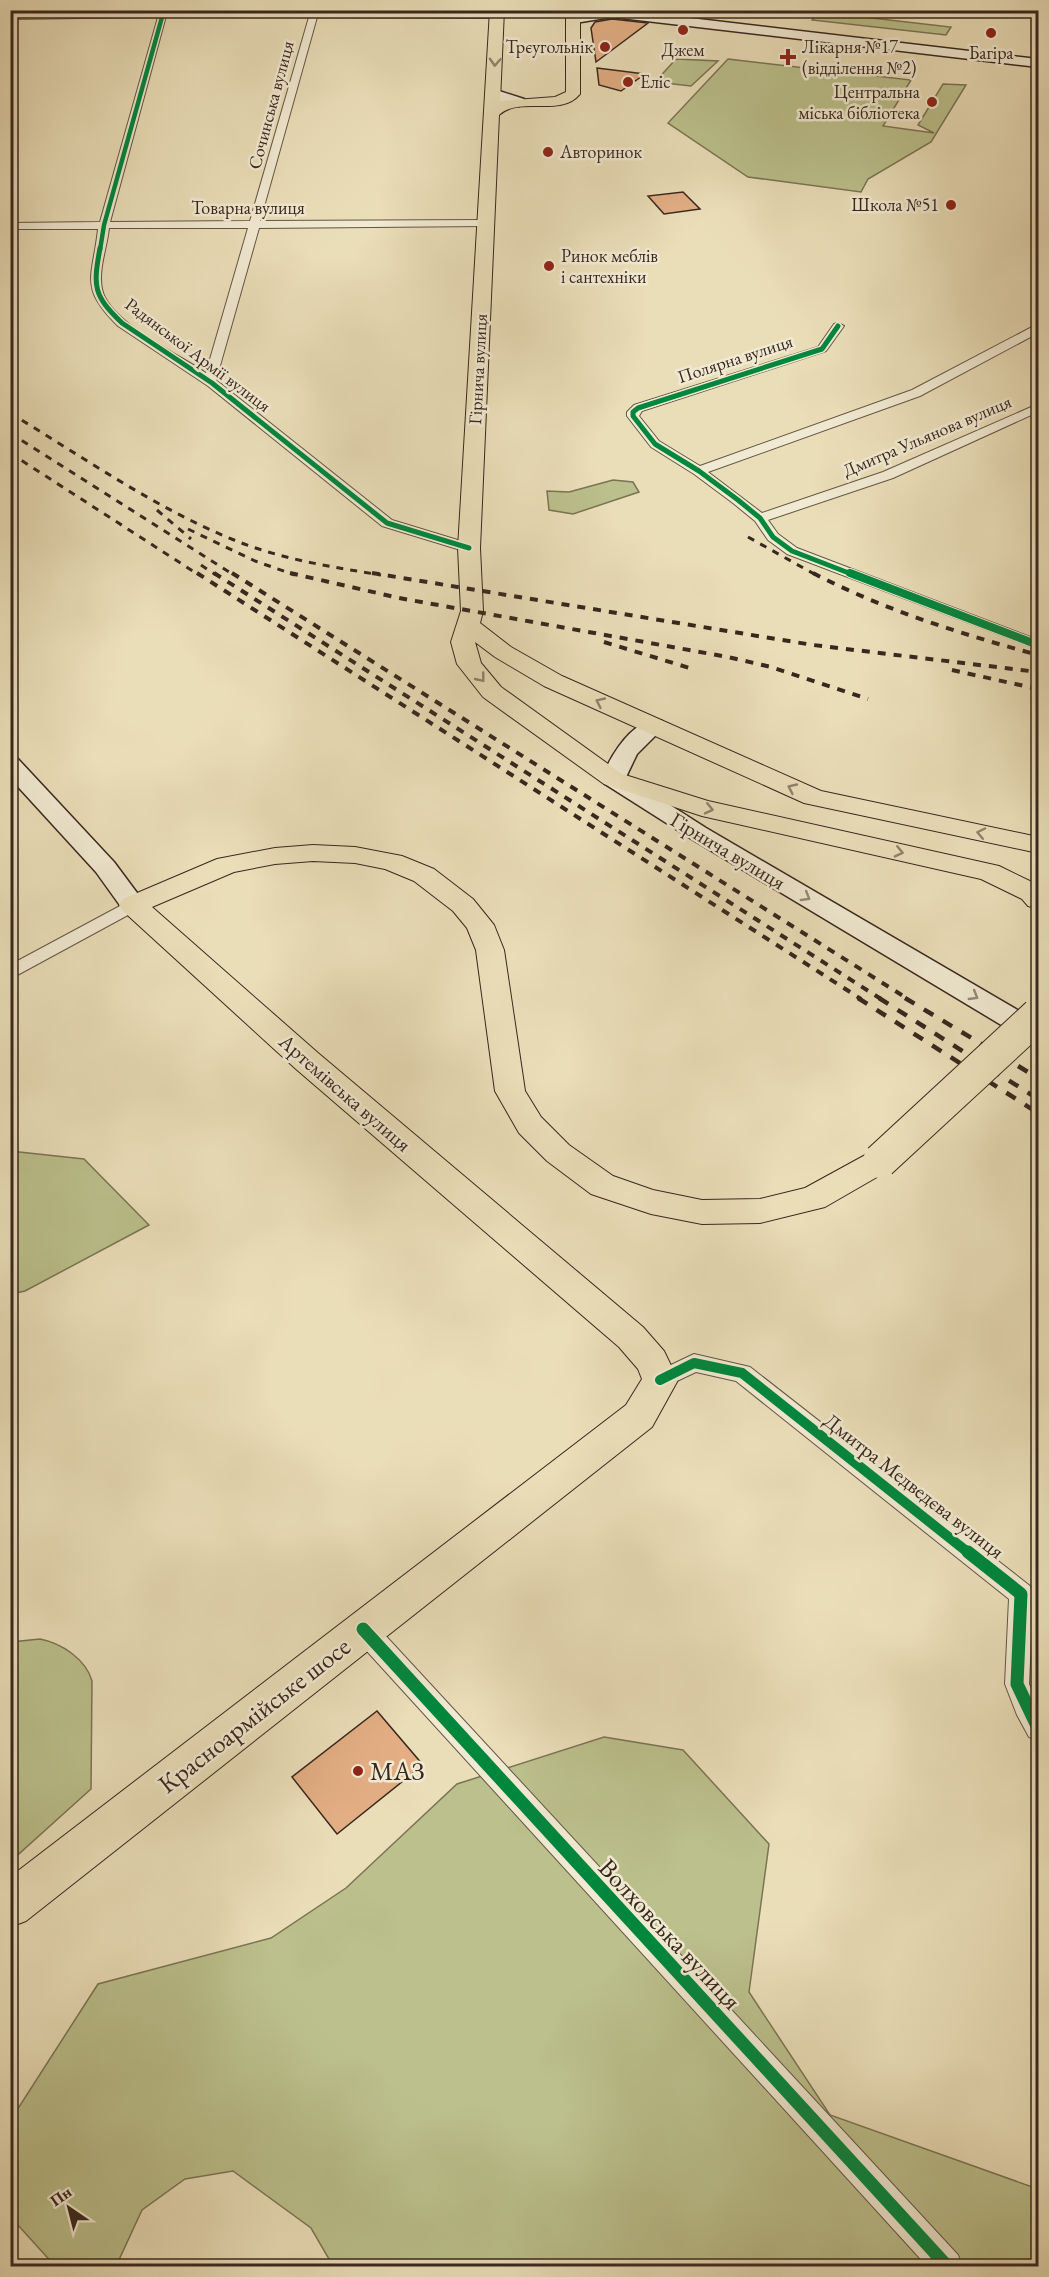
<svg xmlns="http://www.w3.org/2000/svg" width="1049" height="2277" font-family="'EB Garamond',serif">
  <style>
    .green { fill: #bbc08c; stroke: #7a7455; stroke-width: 1.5 }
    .building { fill: #e3ae84; stroke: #38271e; stroke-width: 1.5 }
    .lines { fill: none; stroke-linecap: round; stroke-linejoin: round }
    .street-casing { stroke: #645545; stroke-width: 2 }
    .secondary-casing { stroke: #38271e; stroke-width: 3 }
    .primary-casing { stroke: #38271e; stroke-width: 2 }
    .street { fill: #f1ead2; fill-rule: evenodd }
    .secondary { fill: #f1ead2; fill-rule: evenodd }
    .primary { fill: #eadeb9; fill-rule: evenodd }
    .rail-far2 { stroke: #38271e; stroke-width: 3; stroke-dasharray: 7 7; stroke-linecap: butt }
    .rail-far1 { stroke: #38271e; stroke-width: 4; stroke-dasharray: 8 8; stroke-linecap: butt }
    .rail { stroke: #38271e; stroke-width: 4.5; stroke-dasharray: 11 11; stroke-linecap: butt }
    .primary-bridge-casing { stroke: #38271e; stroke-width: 36; stroke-linecap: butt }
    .primary-bridge { stroke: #eadeb9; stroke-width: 34 }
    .cycleway-far4-casing { stroke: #f1ead2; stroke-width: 6 }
    .cycleway-far3-casing { stroke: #f1ead2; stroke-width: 8 }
    .cycleway-far2-casing { stroke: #f1ead2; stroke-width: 10 }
    .cycleway-far1-casing { stroke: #f1ead2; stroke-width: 14 }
    .cycleway-casing { stroke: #f1ead2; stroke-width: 16 }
    .cycleway-far4 { stroke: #00873e; stroke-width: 4.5 }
    .cycleway-far3 { stroke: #00873e; stroke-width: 5 }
    .cycleway-far2 { stroke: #00873e; stroke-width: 8 }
    .cycleway-far1 { stroke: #00873e; stroke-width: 10 }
    .cycleway { stroke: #00873e; stroke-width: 13 }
    .oneway { stroke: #91826c }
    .oneway2 { stroke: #948878 }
    .poi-dot { fill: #8f2418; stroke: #f1ead2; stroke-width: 2 }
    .labels { text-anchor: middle; stroke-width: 5; stroke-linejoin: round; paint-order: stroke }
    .far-poi-label { font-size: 18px; fill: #38271e; stroke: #f1ead2; text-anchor: start }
    .far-street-label { font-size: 18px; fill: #38271e; stroke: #f1ead2 }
    .street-label { font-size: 21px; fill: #38271e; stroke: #f1ead2 }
    .near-street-label { font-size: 26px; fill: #38271e; stroke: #f1ead2 }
    .near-poi-label { font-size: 26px; fill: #38271e; stroke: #f1ead2; text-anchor: start }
  </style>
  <rect width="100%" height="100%" fill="#eadeb9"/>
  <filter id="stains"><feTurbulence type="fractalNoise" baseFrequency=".00333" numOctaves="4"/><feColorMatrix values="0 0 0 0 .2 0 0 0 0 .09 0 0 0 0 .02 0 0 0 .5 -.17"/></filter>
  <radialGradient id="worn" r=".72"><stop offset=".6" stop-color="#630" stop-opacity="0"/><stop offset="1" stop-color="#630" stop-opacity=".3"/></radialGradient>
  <path class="green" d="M819,12L951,27L946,35L812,20Z
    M676,59L718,61L691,86L655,82Z
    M728,59L911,80L883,126L934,133L918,125L943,84L966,85L931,142L868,179L861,192L748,177L668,123Z
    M613,480L633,482L639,492L573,514L549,510L547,491L569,492Z
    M10,1151L84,1159L149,1225L25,1291L11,1294Z
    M40,1639C61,1643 86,1659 92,1681L91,1789L11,1861V1642Z
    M604,1737L683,1750L769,1844L749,1992L830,2115L1038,2189V2266H333L311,2228L233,2171L185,2179L142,2210L117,2264L108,2266H55L16,2223L11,2198L10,2132L17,2110L98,1984L271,1938L346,1888L457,1784Z"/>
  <path class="building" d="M612,19L648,23L596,62L591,28L595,22Z
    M597,68L645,74L621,91L599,85Z
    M683,192L700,209L664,214L648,196Z
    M377,1711L423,1765L337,1834L292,1777Z"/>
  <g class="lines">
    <g class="street-casing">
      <path id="street" d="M160,10L310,12L319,10L318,12L497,14L501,16L497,18L317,17L260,221L486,220L491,223L486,226L259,228L216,380L392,520L474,545L476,548L474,551H464L382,526L208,386L118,326C78,287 93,277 98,229H10V223L100,222L158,17L10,19V15ZM166,16L309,17L250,221L110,222ZM109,228H248L206,373C180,355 108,322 102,289C98,269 107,248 109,228Z
        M838,323L844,326L826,351L642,411L639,416L659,441L700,466L912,390L1032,327L1038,326V333L920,396L708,472L762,513L883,472L1038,404V412L893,478L768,520L778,534L797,548L1038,640V649L787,554L768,540L755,521L733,503L694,474L651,447L627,416V412L634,405L818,347L834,324Z
        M133,899L139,901L142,905L139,909L10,979V965Z
        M694,1354L750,1367L1030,1586L1033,1594L1029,1684L1038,1705V1740L1029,1737L1017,1715L1005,1684L1009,1599L736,1381L696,1372L660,1389L652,1386L649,1380L652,1374Z
        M363,1618L372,1621L958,2255L962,2266H927L354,1637L351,1629L354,1621Z"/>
    </g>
    <g class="secondary-casing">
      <path id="secondary" d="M622,10L1038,59V67L612,17L575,23L569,19L571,16L591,11Z
        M493,89L524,99L526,102L519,106L496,101L486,93Z
        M654,719L662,721L665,726L637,754L626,777L706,828L1038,1022V1043L1028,1041L690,838L605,784L601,779C611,756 628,726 654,719Z
        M10,757L18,759L114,862L146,905L142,911L133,913L124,911L96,872L10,778Z"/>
    </g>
    <g class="primary-casing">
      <path id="primary" d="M490,10H504L500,101L555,97L566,92V10H580V94C560,118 521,95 499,115L480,548L483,611L480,623L511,647L562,676L821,791L1038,837V853L804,803L544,686L495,657L475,642L481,663L501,687L622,774L708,801L999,866L1038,885V909L1028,906L1022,899L981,879L702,816L604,784L483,697L457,664L451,642L461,611L458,548Z
        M313,845L355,847L402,856L434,869L473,899L494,925L504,950L525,1091L541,1117L569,1145L613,1176L653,1190L702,1200L760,1199L805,1188L869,1153L880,1149L891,1153L896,1161L891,1169L825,1207L760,1223L702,1224L651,1214L591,1194L547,1161L519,1133L495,1091L476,950L467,928L453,911L414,881L385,869L355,863L313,861L275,864L234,872L152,907L318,1053L643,1327L664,1351L678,1380L652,1427L26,1921L10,1927V1877L626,1405L642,1379L638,1369L619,1347L296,1069L123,911L119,905L123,899L217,859L275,848Z"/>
    </g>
    <use href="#street" class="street"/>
    <use href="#secondary" class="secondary"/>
    <use href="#primary" class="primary"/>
    <path class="rail-far2" d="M10,413C83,457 155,508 234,540C280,559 332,567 381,575
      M10,433L234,575
      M10,453L199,575
      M157,510L191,539
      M188,529L255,561L295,575
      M748,537L816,575
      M201,565L216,575"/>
    <path class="rail-far1" d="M197,573L861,999
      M214,573L881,999
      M232,573L908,999
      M290,573L399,598L728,657L771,667L868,699
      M372,573L813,645L1038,672
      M813,573C884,610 961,634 1038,655
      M604,642L693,669
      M952,670L1038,689"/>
    <path class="rail" d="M858,998L1038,1113
      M879,998L1038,1099
      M905,998L1038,1078"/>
    <g class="primary-bridge-casing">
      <path id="primary-bridge" d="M880,1161L1038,1015"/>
    </g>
    <use href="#primary-bridge" class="primary-bridge"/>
    <g class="cycleway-far4-casing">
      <path id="cycleway-far4" d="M100,250L104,225L164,10"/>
    </g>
    <g class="cycleway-far3-casing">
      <path id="cycleway-far3" d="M100,248C93,287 93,295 122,323L212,383L387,523L469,548
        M838,326L822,349L638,408L633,412V416L655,444L699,471L738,500L760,518L773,537L792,551L854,575"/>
    </g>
    <g class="cycleway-far2-casing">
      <path id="cycleway-far2" d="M850,573L1038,645"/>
    </g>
    <g class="cycleway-far1-casing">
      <path id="cycleway-far1" d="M660,1380L694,1363L742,1373L970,1554"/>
    </g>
    <g class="cycleway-casing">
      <path id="cycleway" d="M968,1552L1021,1594L1017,1684L1038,1728
        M363,1629L947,2266"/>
    </g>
    <use href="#cycleway-far4" class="cycleway-far4"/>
    <use href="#cycleway-far3" class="cycleway-far3"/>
    <use href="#cycleway-far2" class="cycleway-far2"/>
    <use href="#cycleway-far1" class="cycleway-far1"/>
    <use href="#cycleway" class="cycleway"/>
  </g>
  <defs><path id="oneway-chevron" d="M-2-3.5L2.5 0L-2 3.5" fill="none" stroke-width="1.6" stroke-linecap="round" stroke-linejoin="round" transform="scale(1.5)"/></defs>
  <g class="oneway">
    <use href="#oneway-chevron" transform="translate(495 62) rotate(93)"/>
    <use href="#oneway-chevron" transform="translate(481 678) rotate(51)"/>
    <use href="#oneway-chevron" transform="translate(600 702) rotate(-155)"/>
    <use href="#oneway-chevron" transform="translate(792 788) rotate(-155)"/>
    <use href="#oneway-chevron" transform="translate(709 809) rotate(13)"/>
    <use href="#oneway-chevron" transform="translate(981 833) rotate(-168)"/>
    <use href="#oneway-chevron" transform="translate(899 852) rotate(13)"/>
  </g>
  <g class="oneway2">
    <use href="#oneway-chevron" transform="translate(806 897) rotate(31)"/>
    <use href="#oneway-chevron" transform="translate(974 996) rotate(31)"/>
  </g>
  <g class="poi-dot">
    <circle cx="683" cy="30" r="6"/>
    <circle cx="991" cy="33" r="6"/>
    <circle cx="605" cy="47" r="6"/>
    <path d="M785 48h6v6h6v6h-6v6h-6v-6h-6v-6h6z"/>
    <circle cx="628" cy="82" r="6"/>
    <circle cx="932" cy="102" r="6"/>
    <circle cx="548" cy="152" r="6"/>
    <circle cx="951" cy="205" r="6"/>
    <circle cx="549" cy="266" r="6"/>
    <circle cx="358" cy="1771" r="6"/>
  </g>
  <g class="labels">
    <g class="far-poi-label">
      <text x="593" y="53" text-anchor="end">Трєугольнік</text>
      <text x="802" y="53">Лікарня №17<tspan x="802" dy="21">(відділення №2)</tspan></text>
      <text x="683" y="56" text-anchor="middle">Джем</text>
      <text x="991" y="59" text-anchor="middle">Багіра</text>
      <text x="640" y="88">Еліс</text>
      <text x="920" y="98" text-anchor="end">Центральна<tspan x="920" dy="21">міська бібліотека</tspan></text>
      <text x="560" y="158">Авторинок</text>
      <text x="939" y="211" text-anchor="end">Школа №51</text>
      <text x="561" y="262">Ринок меблів<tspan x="561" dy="21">і сантехніки</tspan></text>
    </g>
    <g class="far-street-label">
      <text transform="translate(271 105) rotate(-75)" y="6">Сочинська вулиця</text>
      <text x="248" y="214">Товарна вулиця</text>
      <text transform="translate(198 355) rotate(37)" y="6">Радянської Армії вулиця</text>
      <text transform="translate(735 359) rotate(-18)" y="6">Полярна вулиця</text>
      <text transform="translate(478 369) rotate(-87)" y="6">Гірнича вулиця</text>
      <text transform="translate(927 436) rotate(-23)" y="6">Дмитра Ульянова вулиця</text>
    </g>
    <g class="street-label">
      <text transform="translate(728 851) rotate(31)" y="7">Гірнича вулиця</text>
      <text transform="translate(345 1093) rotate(41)" y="7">Артемівська вулиця</text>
      <text transform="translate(914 1486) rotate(38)" y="7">Дмитра Медведєва вулиця</text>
    </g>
    <g class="near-street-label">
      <text transform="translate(254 1715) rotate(-38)" y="9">Красноармійське шосе</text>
      <text transform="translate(670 1934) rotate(47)" y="9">Волховська вулиця</text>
    </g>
    <g class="near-poi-label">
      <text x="370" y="1780">МАЗ</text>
    </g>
  </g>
  <rect width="1049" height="2277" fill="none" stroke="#eadeb9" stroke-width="36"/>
  <rect x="12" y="12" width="1025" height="2253" fill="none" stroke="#38271e" stroke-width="3"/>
  <rect x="18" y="18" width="1013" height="2241" fill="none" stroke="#38271e" stroke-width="1.5"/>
  <g transform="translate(69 2208) rotate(325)" stroke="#f1ead2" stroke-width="4.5" paint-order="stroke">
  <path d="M0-4.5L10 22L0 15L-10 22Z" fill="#38271e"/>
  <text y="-9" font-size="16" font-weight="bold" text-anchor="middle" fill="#38271e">Пн</text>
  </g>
  <rect width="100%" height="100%" filter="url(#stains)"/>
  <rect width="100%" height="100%" fill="url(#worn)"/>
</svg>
